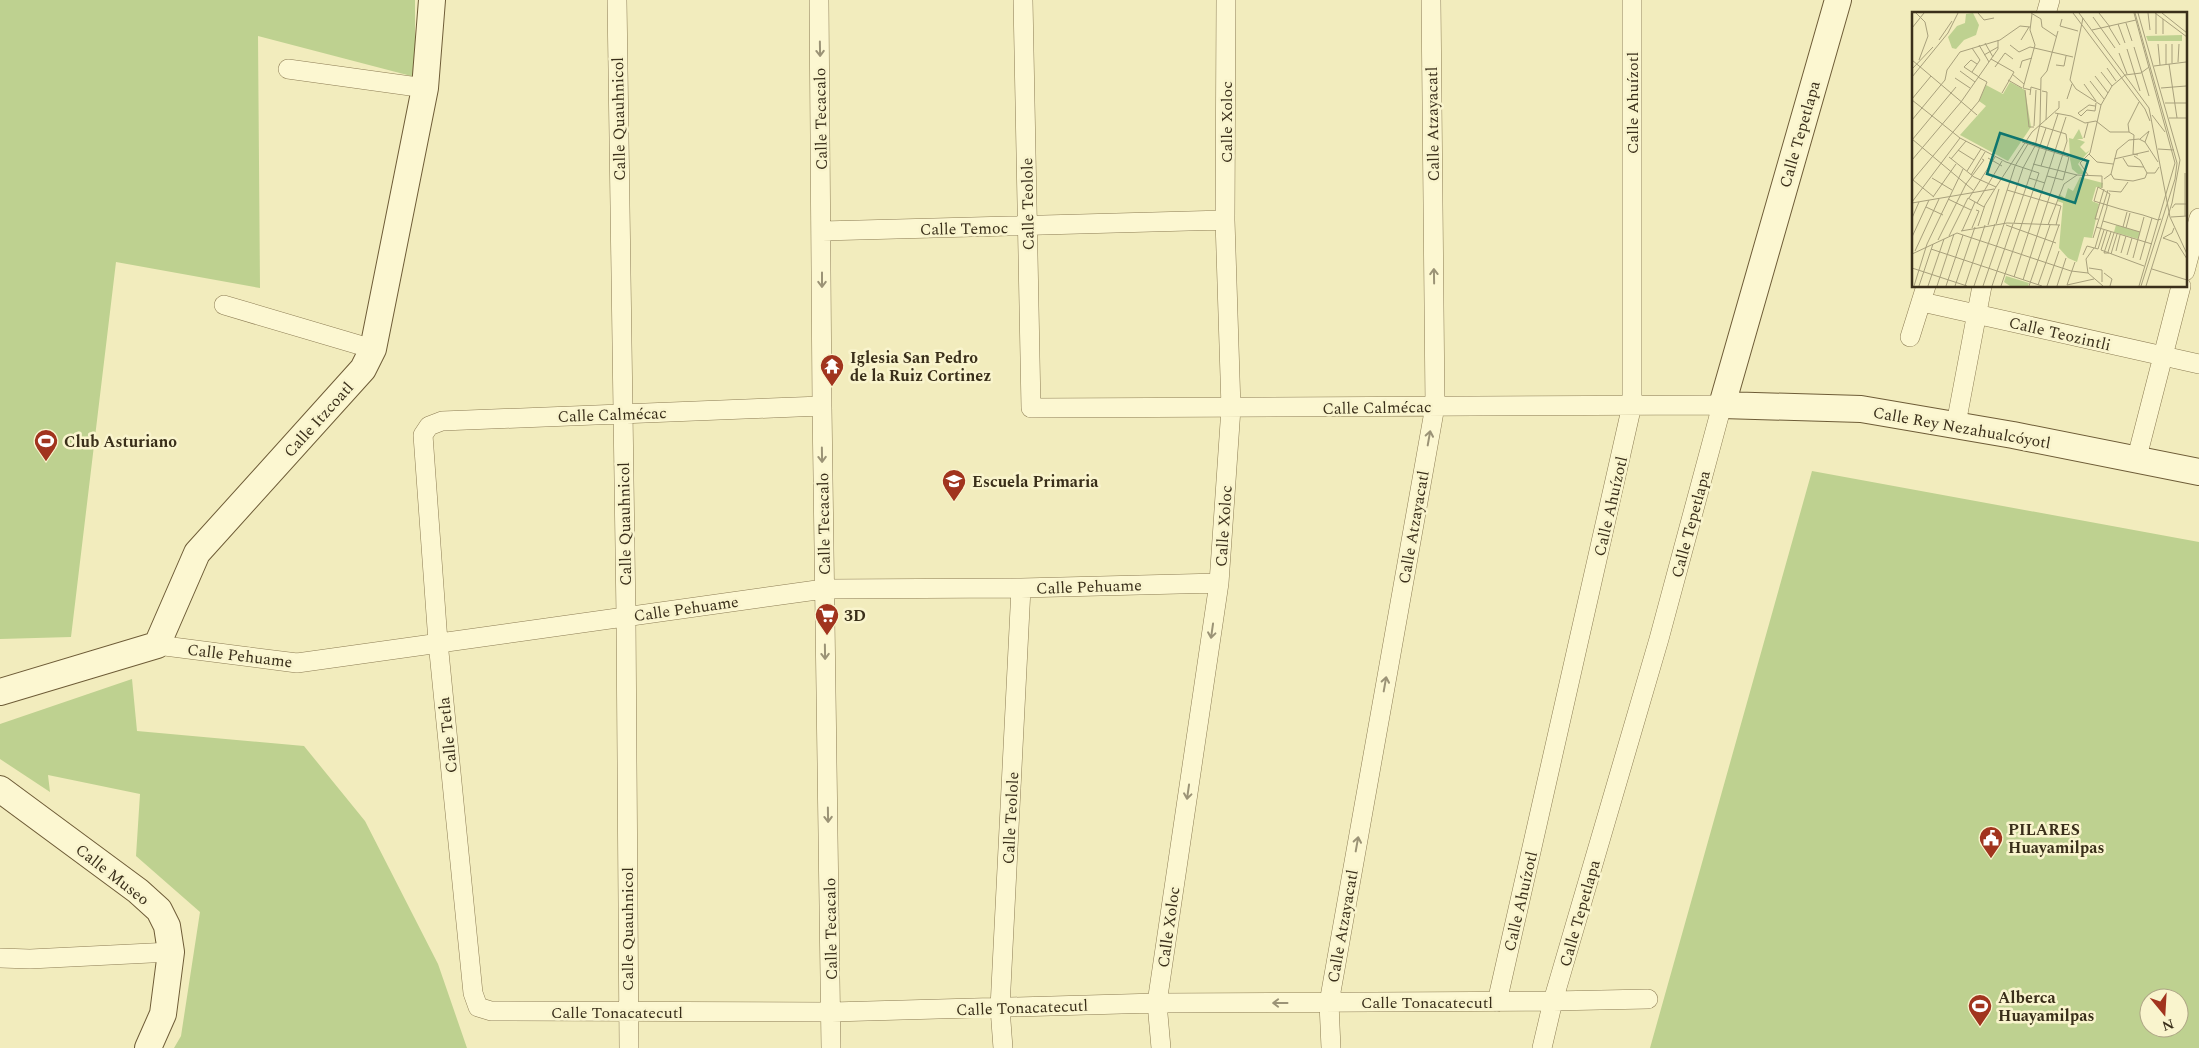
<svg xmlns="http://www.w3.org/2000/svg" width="2199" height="1048" font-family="Spectral,serif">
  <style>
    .green { fill: #bed190; fill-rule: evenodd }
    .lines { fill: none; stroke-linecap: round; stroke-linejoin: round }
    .street-casing { stroke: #8c7c54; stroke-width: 20 }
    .secondary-casing { stroke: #6e5c37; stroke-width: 28 }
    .street { stroke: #fcf7d1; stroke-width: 19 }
    .secondary { stroke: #fcf7d1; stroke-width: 26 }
    .oneway { stroke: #9b9376 }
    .labels { text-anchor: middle; stroke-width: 5; stroke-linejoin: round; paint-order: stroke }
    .street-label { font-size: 16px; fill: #3a2f1a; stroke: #f9f4cd }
    .poi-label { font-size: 16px; font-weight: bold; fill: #3a2f1a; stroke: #f9f4cd; text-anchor: start }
    .inset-road { fill: none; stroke: #a8a07c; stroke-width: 1 }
    .view { fill: #0f766e; fill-opacity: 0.15; stroke: #0f766e; stroke-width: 2.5 }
    .inset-edge { fill: none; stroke: #3a2f1a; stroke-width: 2.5 }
  </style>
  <rect width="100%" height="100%" fill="#f2ecbd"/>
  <path class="green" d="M0,0H415V77L258,36L260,288L116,262L71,637L0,639Z
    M1812,471L2199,542V1048H1650ZM2149,998H2179V1028H2149Z
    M132,679L137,731L304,746L365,821L438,964L467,1048H174L181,1036L200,912L136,856L140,794L48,775L50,792L0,759V724Z"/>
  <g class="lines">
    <g class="street-casing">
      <path id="street" d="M617,0L626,617L629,1048
        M819,0L822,406L831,1048
        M1023,0L1031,408L1722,405L1659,639L1553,1001L1542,1048
        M2046,14L2050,0
        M288,69L425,88
        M822,231L1225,220
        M2185,271L2199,218
        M1922,302L2199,364
        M224,305L373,349
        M1910,337L1926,286
        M822,406L442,421L429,426L423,435L438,642L473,993L478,1007L491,1011L832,1012L1157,1003L1553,1001L1648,999
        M1956,424L1982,286
        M2136,461L2181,286
        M157,645L297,663L824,589L1021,588L1219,583
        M0,958L30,959L171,952
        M1497,1002L1632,405V0
        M1003,1048L1000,1008L1021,588
        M1161,1048L1157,1003L1219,583L1231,408L1225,220L1226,0
        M1331,1048L1329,1003L1435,406L1431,0"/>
    </g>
    <g class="secondary-casing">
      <path id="secondary" d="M1838,0L1722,405L1861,409L2013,435L2199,472
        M0,692L157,645L197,553L363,369L373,349L425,88L432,0
        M0,789L138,891L159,910L167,926L171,952L163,1014L148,1048"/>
    </g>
    <use href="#street" class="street"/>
    <use href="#secondary" class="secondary"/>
  </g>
  <defs><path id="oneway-shaft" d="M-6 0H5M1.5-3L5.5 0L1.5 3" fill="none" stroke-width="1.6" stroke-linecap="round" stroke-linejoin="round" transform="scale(1.25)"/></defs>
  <g class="oneway">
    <use href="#oneway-shaft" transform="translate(820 49) rotate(89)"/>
    <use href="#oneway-shaft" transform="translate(1434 276) rotate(-91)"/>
    <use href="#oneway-shaft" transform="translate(822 280) rotate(90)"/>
    <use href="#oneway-shaft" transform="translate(1429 438) rotate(-80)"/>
    <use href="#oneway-shaft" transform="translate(822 455) rotate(89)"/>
    <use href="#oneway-shaft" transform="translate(1212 631) rotate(98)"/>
    <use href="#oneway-shaft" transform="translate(825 652) rotate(89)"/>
    <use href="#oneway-shaft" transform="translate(1385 684) rotate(-80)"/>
    <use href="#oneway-shaft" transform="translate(1188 792) rotate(98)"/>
    <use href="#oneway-shaft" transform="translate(828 815) rotate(89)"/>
    <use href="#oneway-shaft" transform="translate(1357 844) rotate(-80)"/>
    <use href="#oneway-shaft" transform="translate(1280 1003) rotate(-180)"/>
  </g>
  <defs>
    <g id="temple-pin" transform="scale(1.25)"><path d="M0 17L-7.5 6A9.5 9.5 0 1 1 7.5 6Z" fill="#a1341e" stroke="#f9f4cd"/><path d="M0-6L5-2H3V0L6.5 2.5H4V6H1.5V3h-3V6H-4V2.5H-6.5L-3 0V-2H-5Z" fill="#fff"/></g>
    <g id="stadium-pin" transform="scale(1.25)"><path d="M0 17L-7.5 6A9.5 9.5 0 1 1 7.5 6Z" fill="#a1341e" stroke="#f9f4cd"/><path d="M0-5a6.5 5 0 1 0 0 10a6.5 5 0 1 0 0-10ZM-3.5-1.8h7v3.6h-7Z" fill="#fff"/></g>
    <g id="school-pin" transform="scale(1.25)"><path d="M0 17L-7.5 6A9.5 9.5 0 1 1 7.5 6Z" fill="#a1341e" stroke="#f9f4cd"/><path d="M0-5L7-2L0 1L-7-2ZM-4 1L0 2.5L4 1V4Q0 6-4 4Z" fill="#fff"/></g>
    <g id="supermarket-pin" transform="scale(1.25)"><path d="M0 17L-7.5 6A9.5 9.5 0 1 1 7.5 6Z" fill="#a1341e" stroke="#f9f4cd"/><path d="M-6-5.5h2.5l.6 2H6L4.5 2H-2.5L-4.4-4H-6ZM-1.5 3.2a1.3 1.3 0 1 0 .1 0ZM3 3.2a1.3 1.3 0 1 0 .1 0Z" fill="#fff"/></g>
    <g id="civic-pin" transform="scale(1.25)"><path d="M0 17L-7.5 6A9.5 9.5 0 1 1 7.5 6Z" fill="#a1341e" stroke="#f9f4cd"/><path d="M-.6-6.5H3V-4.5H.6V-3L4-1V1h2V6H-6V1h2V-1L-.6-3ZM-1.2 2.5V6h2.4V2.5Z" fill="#fff"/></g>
  </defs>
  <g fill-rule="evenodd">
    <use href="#temple-pin" x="832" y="366"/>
    <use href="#stadium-pin" x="46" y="441"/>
    <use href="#school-pin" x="954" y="481"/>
    <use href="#supermarket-pin" x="827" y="615"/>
    <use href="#civic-pin" x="1991" y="838"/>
    <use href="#stadium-pin" x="1980" y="1006"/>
  </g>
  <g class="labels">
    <g class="street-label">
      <text transform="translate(1632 103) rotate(-90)" y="6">Calle Ahuízotl</text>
      <text transform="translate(618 119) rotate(-91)" y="6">Calle Quauhnicol</text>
      <text transform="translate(820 119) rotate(-91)" y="6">Calle Tecacalo</text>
      <text transform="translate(1226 122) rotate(-90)" y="6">Calle Xoloc</text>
      <text transform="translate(1432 124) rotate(-91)" y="6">Calle Atzayacatl</text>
      <text transform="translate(1799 134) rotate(-74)" y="6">Calle Tepetlapa</text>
      <text transform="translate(1027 204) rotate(-91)" y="6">Calle Teolole</text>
      <text transform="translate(964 228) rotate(-1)" y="6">Calle Temoc</text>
      <text transform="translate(2060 333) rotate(13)" y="6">Calle Teozintli</text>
      <text transform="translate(1377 407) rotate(-1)" y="6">Calle Calmécac</text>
      <text transform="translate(612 414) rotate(-2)" y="6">Calle Calmécac</text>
      <text transform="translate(318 419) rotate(-48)" y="6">Calle Itzcoatl</text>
      <text transform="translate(1962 427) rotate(10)" y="6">Calle Rey Nezahualcóyotl</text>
      <text transform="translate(1610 506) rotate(-77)" y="6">Calle Ahuízotl</text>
      <text transform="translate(624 524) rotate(-91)" y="6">Calle Quauhnicol</text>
      <text transform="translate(823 524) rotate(-91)" y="6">Calle Tecacalo</text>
      <text transform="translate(1690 524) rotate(-75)" y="6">Calle Tepetlapa</text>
      <text transform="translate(1223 526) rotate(-86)" y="6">Calle Xoloc</text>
      <text transform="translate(1413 527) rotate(-80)" y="6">Calle Atzayacatl</text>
      <text transform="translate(1089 586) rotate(-2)" y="6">Calle Pehuame</text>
      <text transform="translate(686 608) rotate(-8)" y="6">Calle Pehuame</text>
      <text transform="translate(240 655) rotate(7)" y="6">Calle Pehuame</text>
      <text transform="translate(447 735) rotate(-96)" y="6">Calle Tetla</text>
      <text transform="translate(1010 818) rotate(-87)" y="6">Calle Teolole</text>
      <text transform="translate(113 874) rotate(38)" y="6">Calle Museo</text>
      <text transform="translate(1520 901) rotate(-77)" y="6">Calle Ahuízotl</text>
      <text transform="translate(1579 913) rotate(-74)" y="6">Calle Tepetlapa</text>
      <text transform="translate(1342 926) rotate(-80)" y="6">Calle Atzayacatl</text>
      <text transform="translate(1168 927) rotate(-82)" y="6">Calle Xoloc</text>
      <text transform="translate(627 929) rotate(-90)" y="6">Calle Quauhnicol</text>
      <text transform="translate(830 929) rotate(-91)" y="6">Calle Tecacalo</text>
      <text x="1427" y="1008">Calle Tonacatecutl</text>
      <text transform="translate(1022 1007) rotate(-2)" y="6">Calle Tonacatecutl</text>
      <text x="617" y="1018">Calle Tonacatecutl</text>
    </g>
    <g class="poi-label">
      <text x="850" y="363">Iglesia San Pedro<tspan x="850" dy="18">de la Ruiz Cortinez</tspan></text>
      <text x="64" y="447">Club Asturiano</text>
      <text x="972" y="487">Escuela Primaria</text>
      <text x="844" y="621">3D</text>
      <text x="2008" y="835">PILARES<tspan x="2008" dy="18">Huayamilpas</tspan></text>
      <text x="1998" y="1003">Alberca<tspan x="1998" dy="18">Huayamilpas</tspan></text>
    </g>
  </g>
  <g transform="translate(1912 12)">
    <rect width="275" height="275" fill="#f2ecbd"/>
    <path d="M61,1L67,13L64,23L52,28L44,37L40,36L36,25L45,14L53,11L54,2ZM270,23V29H236L234,24ZM98,70L113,78L119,115L96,149L48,123L74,94L67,89L74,73L91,82ZM167,117L171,127H165L173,130L168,135L174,141L178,138L166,152L173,162H166L160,157L158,147L157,126L161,127ZM168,165L191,171L190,176L184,175L180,189L187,192L180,226L172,225L165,250L156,246L147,236L151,191L145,189L147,182L153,186L156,176L161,179ZM204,213L228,220L226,227L202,220ZM94,264L117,271L116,274H98L92,270Z" fill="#bed190"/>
    <path class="inset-road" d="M4,1L13,10L16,24L7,48M66,1L72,8L82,6M119,1L129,7L130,15L145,25M161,1L233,97L238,109M167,1L237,96L258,205L275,242M187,1L198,15M222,1L263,151L227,274M223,1L265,151L263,167L229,274M226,1L268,148L260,191L234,274M236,1L238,18M243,1L275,25M250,1L275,21M181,5L203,36M171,6L158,68L164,77L189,93M150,7L148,14L166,19M251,7V22M214,11L220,29M206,12L213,31M197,15L208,33M0,16L12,1M180,18L224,8M244,22V1M27,28L40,9M109,28L117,15M73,31L81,45M246,32L248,53M67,33L77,50M98,33L107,40L118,35L161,45M222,35L237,84M215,37L228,79M207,41L215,62M72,43L86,35M79,47L102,60L90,81M0,48L65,103M266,50L267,32M260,51V32M65,52L59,48L52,55L67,65M254,52V32M257,52L265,106M144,53L152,54L154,44M242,54L274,50M83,55L93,41L101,47M108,56L110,49L120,46M195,56L204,69M0,57L21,35M48,59L63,70M60,60L68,48L60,36M189,60L200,74M100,62L112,72M183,64L196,81M0,65L36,21L46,1M43,66L58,76M96,68L110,76M178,69L192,87M172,72L184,89M249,76L274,74M113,78L117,115H122M119,78L111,76L123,33L118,18L120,2M130,79L135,80L134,108M118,83L119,75L129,78M0,87L19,64M155,87L160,72M0,88L48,126L94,150L127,161L89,274M253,91H274M183,94L177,93L166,101L169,104L175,98L183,99L184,91M143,101L159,104L173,111L184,109L198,120H217L222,123L221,142L226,143M240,103L253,120M257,106H275M0,108L33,68L35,58L48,40L88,28L108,14L118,15M275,110V26M122,114L124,78M217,120L216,112L227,90M172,126L176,111M0,127L61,178M228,127L237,119L233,130M0,128L44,75M110,130L157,145L151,168L135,164M246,137L262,138M46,138L62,148M177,142L185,150L201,152M222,144L228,148L235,161H243L247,155M37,145L62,165L84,175M76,146L90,154M211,146L216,154L232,155M39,147L54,129M202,147L237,139M0,148L49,90L86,37V28M121,152L165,163M129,154L146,102M55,159L69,137M199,162L205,138L217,128L227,127L233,130L246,150M59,163L73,140M176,163L168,151L178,141L189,93L200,74L213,63L229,61L237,55M20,166L40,178M117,166L133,171M192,167L199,162L202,167L221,169L233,166L235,161M1,168L22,185M0,169L67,89L75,70L66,65M54,172L72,148L70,147M95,178L149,194L144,213M197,179L209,180L216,170M21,185L44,152M57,186L83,145M36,187L59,198M0,190L48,126M0,191L82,177M65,191L90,149M14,195L31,203M260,196L263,192H275M273,204V161M259,205L275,204M0,206L7,190M186,207H183L192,177M191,209L228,220M102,211L134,116M84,212L103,154L116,132M76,213L87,177M94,213L144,231M136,213L152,172L165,163L190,164V176M66,214L73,193L84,175L120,120L147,96V89M184,215L240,232M211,215L215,200M60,216L67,199L64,198M214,216L218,201M49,219L95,211L148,213M50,219L63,190M195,219L189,238L232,254M37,224L56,186L72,195M0,225L17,188M181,226L196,178M251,226L265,231L275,247M251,226L260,221L262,216M26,228L54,172M182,236L174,247L176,261L191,274M183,236L195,195V193L198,182L186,175L182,189L208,197L231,203L246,208L249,207M19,237L130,274M3,239L27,187M204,239L208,223M196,240L202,221M197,241H192L199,220M209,241L214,224M0,242L45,221L159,259L176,261M199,242L205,222M171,243L175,234L186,237L192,218M215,243L220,226M221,246L232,205M228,248L240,206M0,256L55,274M177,256L190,258V270M240,257L275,268M192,261L200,267L198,274M102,265L154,105M111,268L155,129L154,122L128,114M126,273L147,213M155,273L182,267M155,273L163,250M2,274L15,232L51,157M7,274L21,232M16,274L32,227M25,274L42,222M34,274L51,223M43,274L63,215M53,274L73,213M62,274L83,212M71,274L111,156L123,134L128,112L129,66L135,59L146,19M80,274L101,212M117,274L138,213M135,274L147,239M145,274L154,246"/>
    <path class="view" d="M88,121L176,149L163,191L75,162Z"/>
    <rect width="275" height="275" class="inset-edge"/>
  </g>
  <g transform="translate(2164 1013) rotate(162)"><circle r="24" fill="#f9f4cd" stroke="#ada585"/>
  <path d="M0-4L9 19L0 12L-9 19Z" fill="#a1341e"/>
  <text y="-8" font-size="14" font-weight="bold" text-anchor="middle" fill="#3a2f1a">N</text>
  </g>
</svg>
